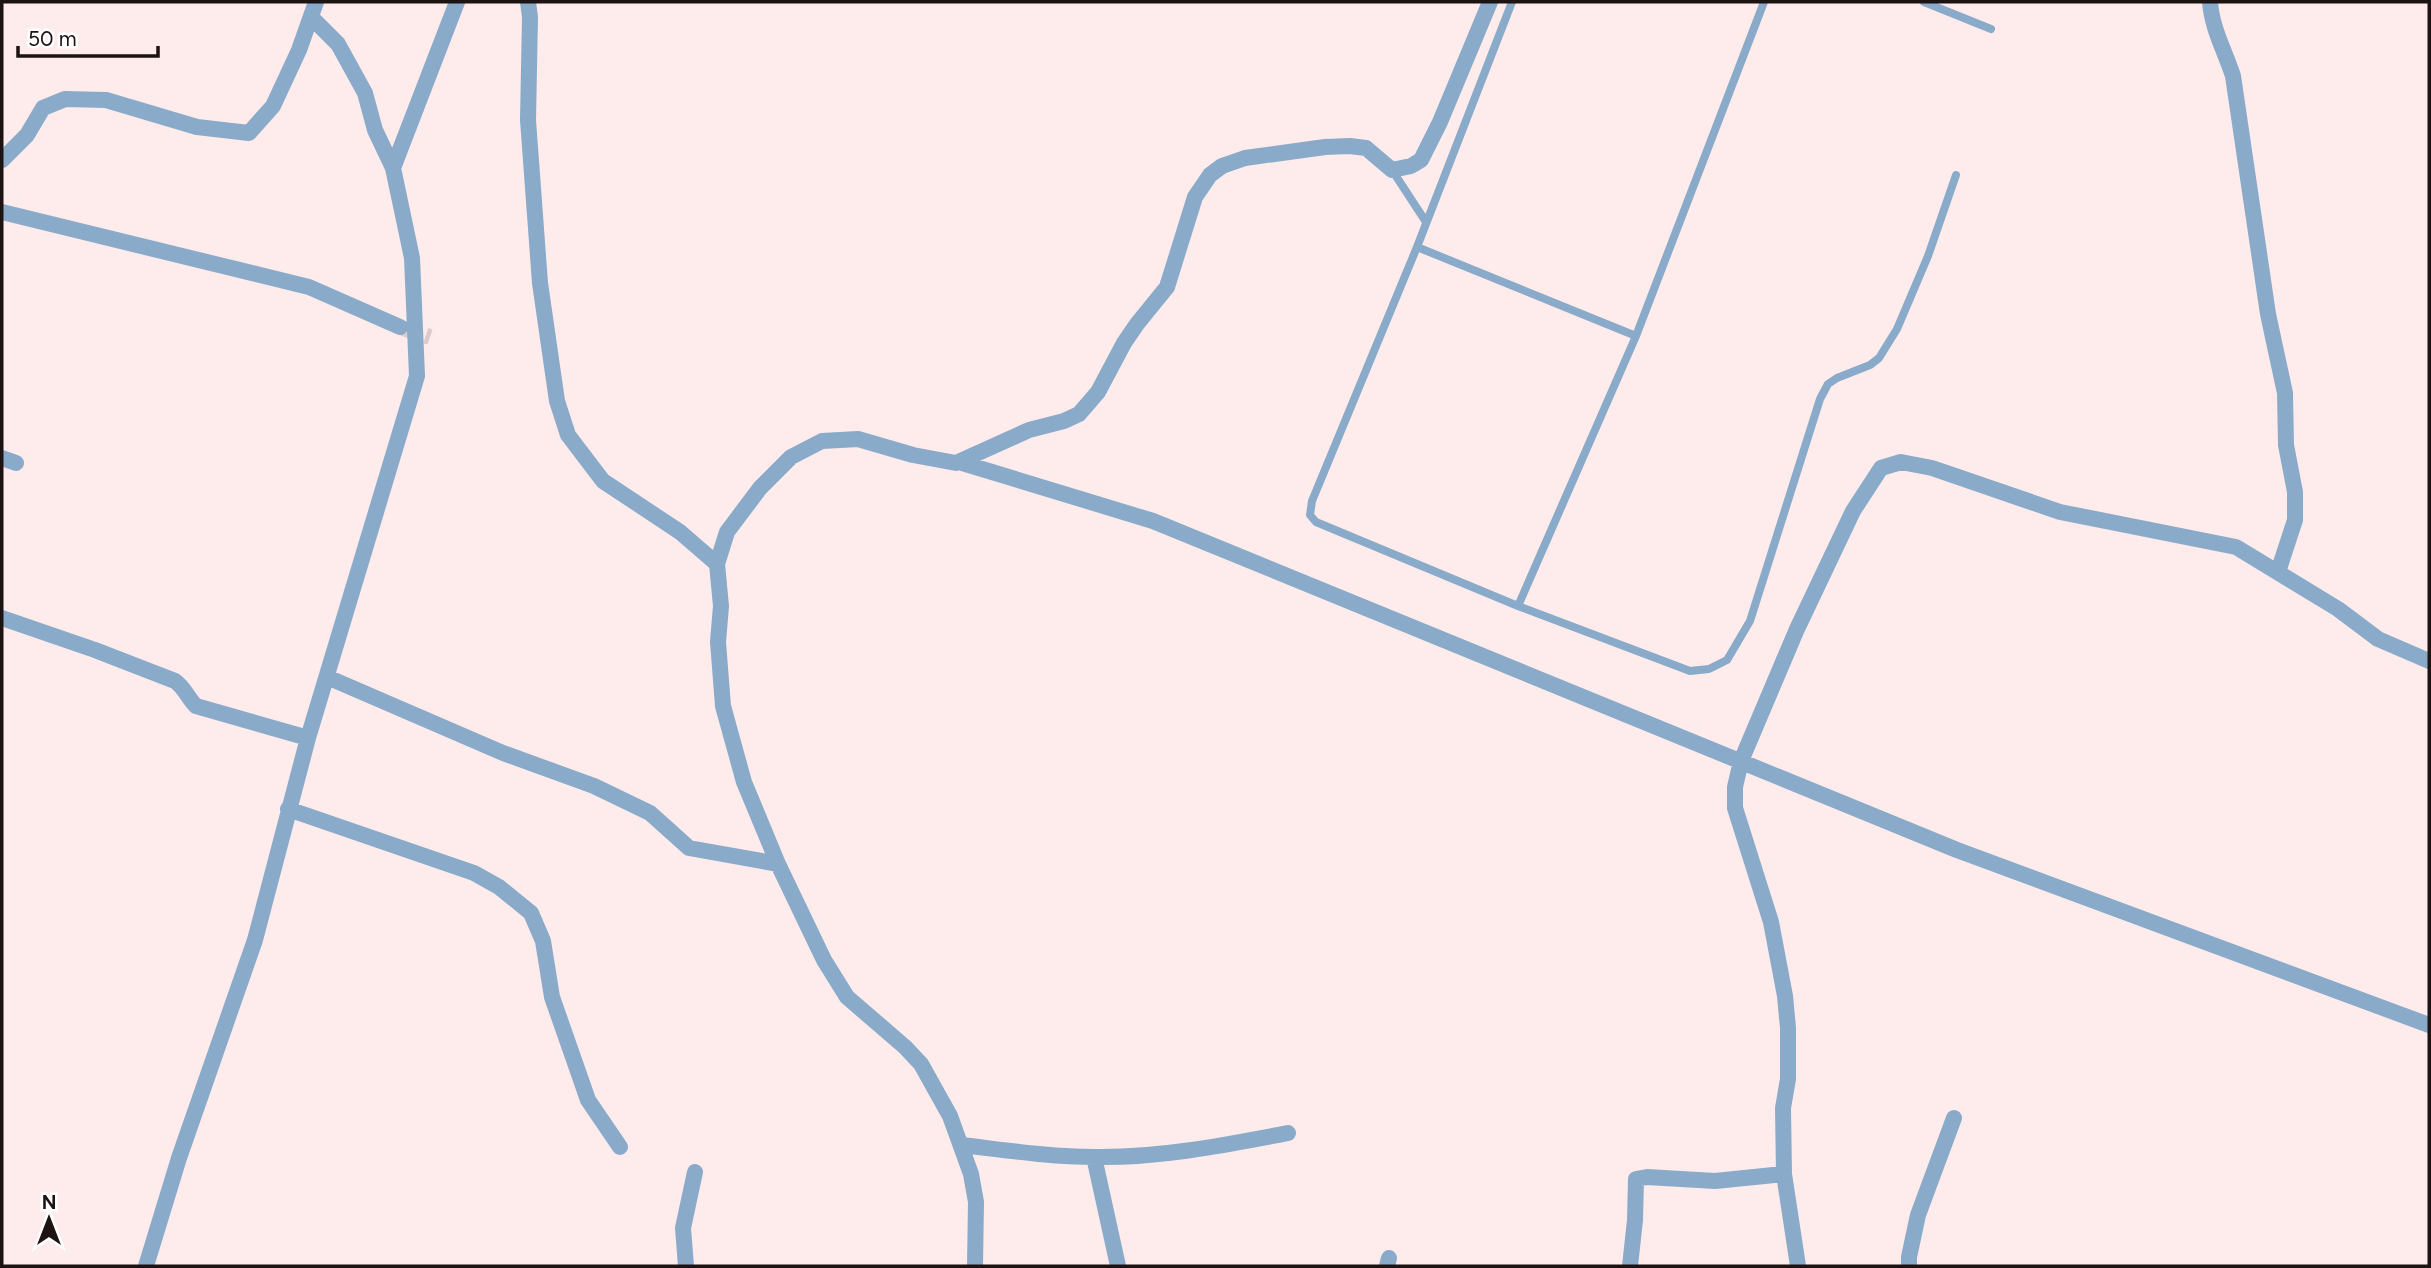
<svg xmlns="http://www.w3.org/2000/svg" width="2431" height="1268" font-family="Figtree,sans-serif">
  <style>
    .lines { fill: none; stroke-linecap: round; stroke-linejoin: round }
    .street-tunnel { stroke: #dccbcb; stroke-width: 16; stroke-dasharray: 16 8; stroke-linecap: butt }
    .lane { stroke: #89aac9; stroke-width: 8 }
    .street { stroke: #89aac9; stroke-width: 16 }
  </style>
  <rect width="100%" height="100%" fill="#feecec"/>
  <g class="lines">
    <path class="street-tunnel" d="M403,328L430,337"/>
    <path class="lane" d="M1512,2L1417,247L1312,501L1310,515L1316,522L1518,606L1690,671L1709,669L1727,660L1750,621L1820,399L1828,384L1837,378L1870,365L1879,358L1897,329L1928,256L1956,175
      M1924,2L1991,29
      M1392,170L1426,222
      M1417,247L1636,336
      M1518,606L1636,336L1764,2"/>
    <path class="street" d="M528,2L530,17L528,120L540,283L557,401L568,435L603,481L680,532L717,564
      M2210,2C2212,29 2225,51 2233,76L2268,314L2285,393L2286,445L2295,492V520L2278,572
      M311,17L338,44L365,93L375,130L393,168
      M2,160L27,135L43,108L65,99L106,100L197,127L249,133L273,106L299,50L316,2
      M2,212L309,287L400,327
      M2,458L16,463
      M959,462L1153,521L1957,850L2429,1025
      M2,618L95,650L175,681C185,688 187,697 196,706L308,738
      M327,677L503,753L594,786L650,813L689,848L778,864
      M288,809L474,873L499,887L531,913L543,941L552,997L588,1100L620,1147
      M961,1145C1005,1150 1050,1157 1095,1157C1160,1158 1225,1145 1288,1133
      M1094,1157L1118,1266
      M146,1266L179,1158L255,940L308,738L417,376L412,258L393,168L457,2
      M686,1266L683,1228L695,1172
      M975,1266L976,1202L971,1174L950,1116L921,1064L905,1047L847,997L824,960L778,864L744,782L723,706L718,642L721,606L717,564L727,532L760,488L791,457L822,441L858,439L913,455L956,463L1029,430L1064,421L1079,414L1098,392L1124,343L1137,324L1167,287L1195,197L1210,175L1222,166L1245,158L1325,147L1350,146L1366,148L1392,170L1411,166L1421,160L1440,122L1490,2
      M1387,1266L1389,1258
      M1630,1266L1635,1220L1636,1179L1647,1177L1715,1181L1784,1174
      M1798,1266L1784,1174L1783,1108L1788,1079V1028L1785,996L1771,922L1735,808V787L1741,761L1797,629L1853,511L1881,468L1901,462L1932,468L2060,512L2236,547L2338,609L2378,639L2429,661
      M1909,1266V1257L1918,1215L1954,1118"/>
  </g>
  <rect width="2431" height="1268" fill="none" stroke="#1d1313" stroke-width="7"/>
  <g transform="translate(49 1219)" stroke="#ffffff" stroke-width="5" paint-order="stroke">
  <path d="M0-5L12 26L0 18L-12 26Z" fill="#1d1313"/>
  <text y="-10" font-size="19" font-weight="bold" text-anchor="middle" fill="#1d1313">N</text>
  </g>
  <path d="M18 46v10h140v-10" fill="none" stroke="#1d1313" stroke-width="3.5"/>
  <text x="28" y="46" font-size="21" fill="#1d1313" stroke="#ffffff" stroke-width="5" paint-order="stroke">50 m</text>
</svg>
